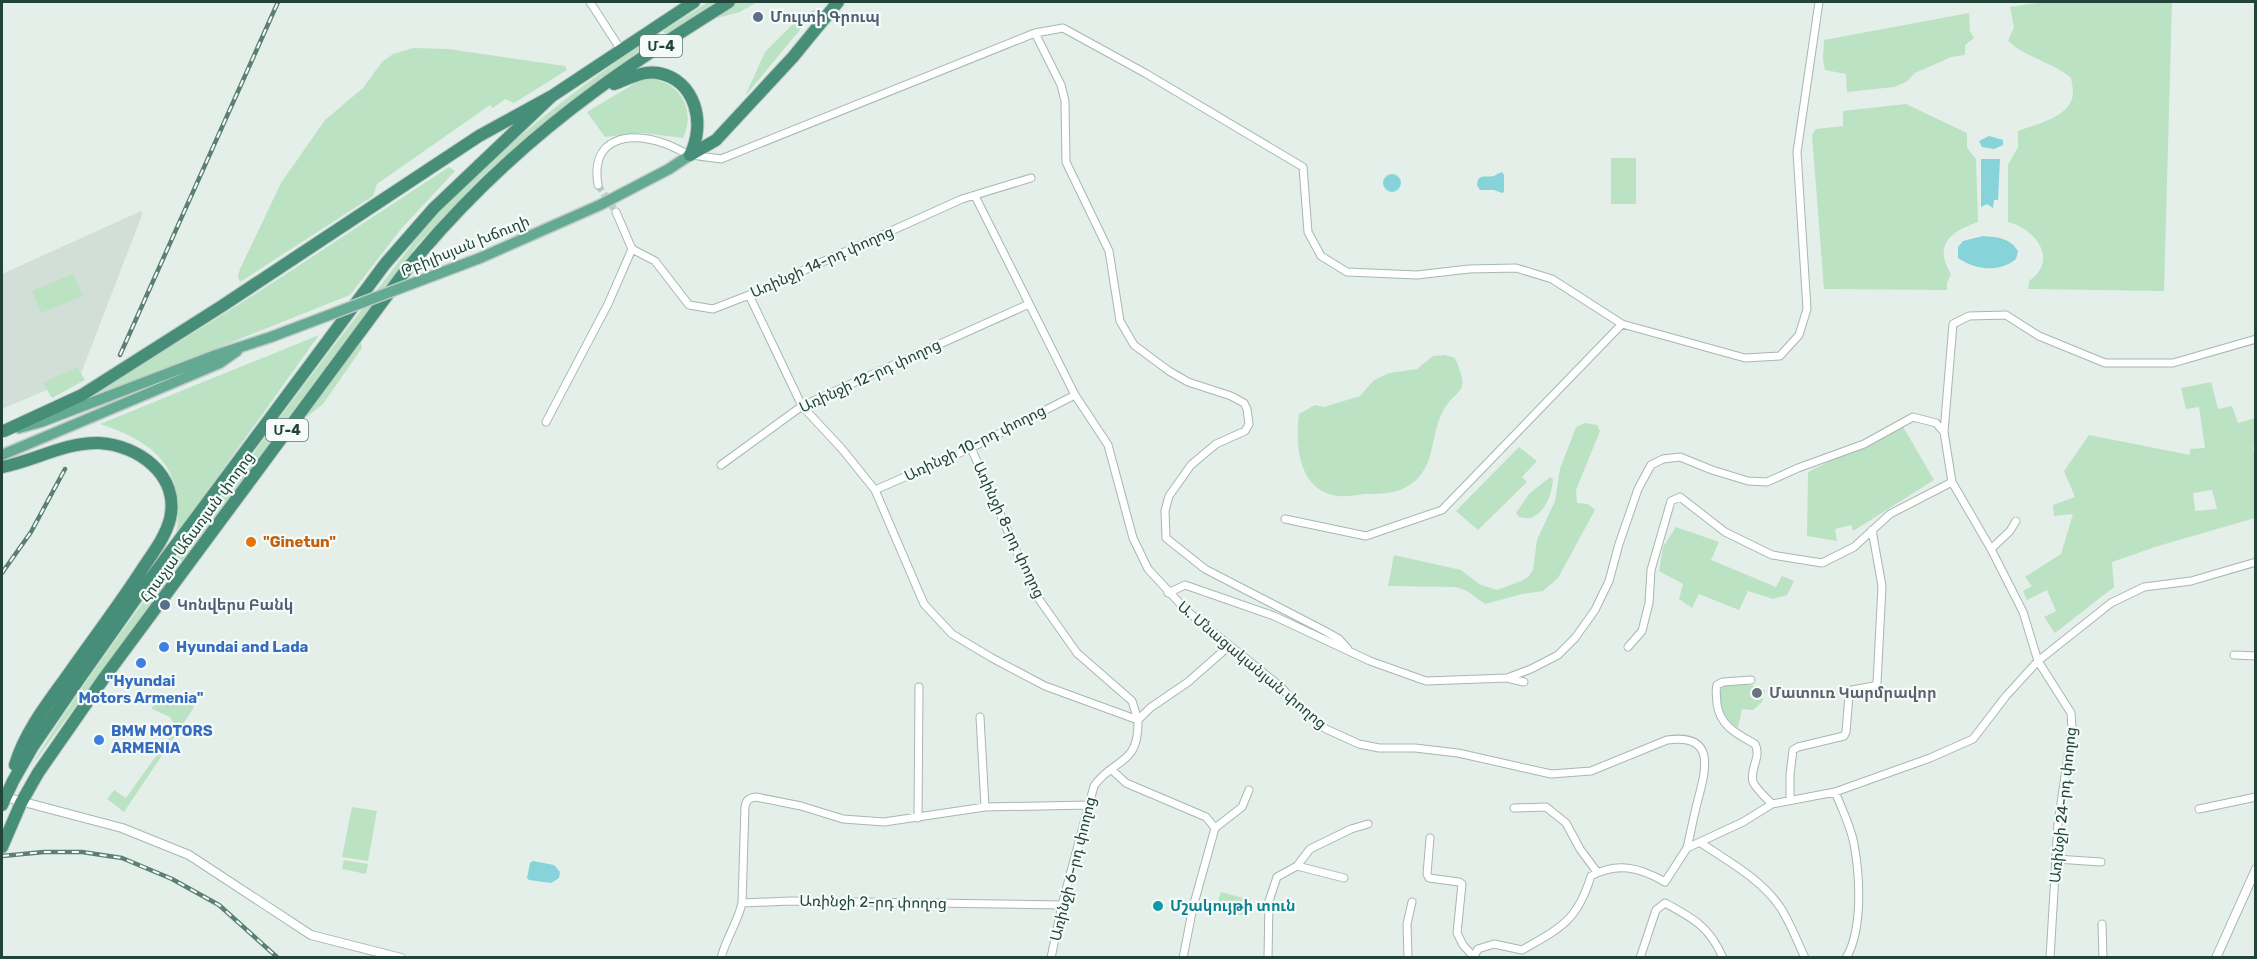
<svg xmlns="http://www.w3.org/2000/svg" width="2257" height="959" font-family="Rubik,'Noto Sans Armenian',sans-serif">
  <style>
    .built { fill: #d2dfd8 }
    .green { fill: #bbe2c3; fill-rule: evenodd }
    .water { fill: #86d3da }
    .lines { fill: none; stroke-linecap: round; stroke-linejoin: round }
    .minor-tunnel { stroke: #bdcdc6; stroke-width: 7; stroke-dasharray: 7 3.5; stroke-linecap: butt }
    .minor-casing { stroke: #a6b8b0; stroke-width: 9 }
    .tertiary-casing { stroke: #a6b8b0; stroke-width: 10 }
    .primary-casing { stroke: #c1cac7; stroke-width: 13 }
    .trunk-casing { stroke: #c1cac7; stroke-width: 14 }
    .minor { stroke: #fff; stroke-width: 7 }
    .tertiary { stroke: #fff; stroke-width: 8 }
    .primary { stroke: #64aa92; stroke-width: 10 }
    .trunk { stroke: #468e78; stroke-width: 12 }
    .rail-casing { stroke: #5c7f73; stroke-width: 4.5 }
    .rail { stroke: #f5fbf8; stroke-width: 2; stroke-dasharray: 7; stroke-linecap: butt }
    .primary-bridge-casing { stroke: #c1cac7; stroke-width: 13; stroke-linecap: butt }
    .primary-bridge { stroke: #64aa92; stroke-width: 10 }
    .service-dot { fill: #5c6f8a; stroke: #f5fbf8; stroke-width: 2 }
    .food-dot { fill: #e8710a; stroke: #f5fbf8; stroke-width: 2 }
    .shop-dot { fill: #3f7fe0; stroke: #f5fbf8; stroke-width: 2 }
    .worship-dot { fill: #6b7280; stroke: #f5fbf8; stroke-width: 2 }
    .culture-dot { fill: #0f9aa8; stroke: #f5fbf8; stroke-width: 2 }
    .labels { text-anchor: middle; stroke-width: 4.5; stroke-linejoin: round; paint-order: stroke }
    .shield { fill: #f5fbf8; stroke: #617a72; stroke-width: 1.5 }
    .shield-label { font-size: 14px; font-weight: bold; fill: #214338 }
    .service-label { font-size: 15px; font-weight: bold; fill: #4e5e75; stroke: #f5fbf8; text-anchor: start }
    .street-label { font-size: 15px; fill: #214338; stroke: #f5fbf8 }
    .food-label { font-size: 15px; font-weight: bold; fill: #c56008; stroke: #f5fbf8; text-anchor: start }
    .shop-label { font-size: 15px; font-weight: bold; fill: #366cbe; stroke: #f5fbf8; text-anchor: start }
    .worship-label { font-size: 15px; font-weight: bold; fill: #5b616d; stroke: #f5fbf8; text-anchor: start }
    .culture-label { font-size: 15px; font-weight: bold; fill: #0d838f; stroke: #f5fbf8; text-anchor: start }
  </style>
  <rect width="100%" height="100%" fill="#e4efe9"/>
  <path class="built" d="M141,211L142,215L80,376L2,409V274Z"/>
  <path class="green" d="M708,2H717L666,35L663,31Z
    M736,2H757L740,12L709,20Z
    M2044,2H2172L2164,291L2028,289L2029,281C2059,260 2036,229 2008,222V165L2018,147V131C2036,124 2072,117 2073,93C2073,89 2072,83 2071,78C2052,62 2027,58 2008,41L2014,27L2010,7Z
    M818,8L746,95V94L765,52L800,17Z
    M1969,13L1970,31L1974,38L1965,45V55L1951,57L1915,73L1906,82L1894,87L1847,92L1846,74L1825,70L1823,60L1824,40Z
    M638,47H642V51L614,69L553,116L484,175L418,244L324,369L30,768C88,672 161,579 228,488C277,421 326,355 377,290C393,270 408,249 424,229C486,160 561,99 638,47Z
    M413,48L448,49L565,66L567,70L514,103L505,99L493,108L490,105L377,184L373,196L240,282L238,277L240,269L281,183L325,120L363,88L382,62L393,54Z
    M647,79C679,79 697,110 683,138L643,133L605,137L587,112L637,82Z
    M1906,104L1967,133V148L1976,159L1978,222C1951,231 1933,245 1951,274L1947,283V290L1824,289L1812,135L1816,129L1843,126V111Z
    M1611,158H1636V204H1611Z
    M449,167L455,171L401,229L350,295L62,410C196,337 321,250 449,167Z
    M73,274L83,296L41,313L32,291Z
    M319,335L176,535C186,472 159,443 100,424Z
    M361,343L362,348L323,404L300,422L358,344Z
    M1445,355L1455,358C1472,397 1456,386 1442,413C1431,434 1435,463 1416,480C1401,494 1384,494 1364,494C1356,495 1346,497 1337,496C1298,490 1295,445 1299,414L1315,405L1324,407L1360,396L1374,380L1389,373L1417,369L1433,356Z
    M77,367L85,380L52,398L43,383Z
    M2211,382L2218,409L2232,406L2238,423L2255,418V446L2253,447L2256,465L2255,518L2158,546L2112,562L2114,587L2055,633L2044,617L2056,611L2047,590L2027,600L2023,591L2032,586L2025,577L2061,554L2073,514L2054,516L2053,505L2075,497L2064,471L2089,435L2190,455V449L2205,448L2199,407L2186,409L2181,388ZM2212,490L2217,509L2195,511L2193,493Z
    M1585,423L1597,425L1600,431L1576,490L1577,503L1588,504L1595,510L1558,578L1543,591L1522,594L1485,604L1467,591L1456,587L1388,586L1394,555L1461,570L1479,584L1497,590L1521,581L1528,577L1533,570L1537,540L1555,501L1560,469L1576,427Z
    M1902,425L1934,480L1853,531L1851,525L1835,529L1837,541L1807,536L1808,472Z
    M1519,447L1537,461L1522,477L1527,482L1478,530L1456,511Z
    M1550,477L1553,479C1552,497 1541,524 1519,517L1516,513L1529,494Z
    M1676,527L1719,542L1711,560L1776,587L1782,576L1794,581L1787,595L1773,599L1748,591L1739,610L1699,594L1692,608L1679,599L1683,584L1659,571L1663,547Z
    M1745,683L1765,690L1762,702L1753,710L1742,709L1738,728C1718,714 1721,708 1719,686Z
    M195,699L193,709L124,812L107,799L114,790L126,798L176,728L170,717L152,709L153,704Z
    M352,807L377,811L368,861L342,857Z
    M344,860L368,864L366,874L342,869Z
    M1221,892L1250,900L1246,916L1216,908Z"/>
  <path class="water" d="M1989,136L2003,140V145L1994,149L1982,147L1979,141Z
    M1981,159H2000L1998,200H1994L1993,208L1987,204L1981,207Z
    M1502,172L1504,175V192L1502,193L1494,190H1480L1477,185C1478,173 1485,178 1494,176C1496,175 1499,173 1502,172Z
    M1383 183a9 9 0 1 1 18 0a9 9 0 1 1-18 0Z
    M1983,236C1997,237 2010,238 2018,251L2016,259C1999,273 1975,270 1958,258V247L1963,241Z
    M533,861L554,865L560,872L559,878L551,883L529,880L527,878L530,863Z"/>
  <g class="lines">
    <path class="minor-tunnel" d="M598,185L616,212"/>
    <g class="minor-casing">
      <path id="minor" d="M590,2L621,50
        M1035,33L1061,85L1065,101L1066,162L1109,251L1120,321L1134,345L1169,371L1188,382L1231,396L1244,403L1247,409L1249,424L1245,431L1216,444L1191,465L1169,496L1165,511L1166,538L1205,569L1325,631L1339,639L1348,649
        M598,185C590,137 629,131 666,144C674,147 681,151 688,154C698,157 710,157 721,159L1035,33L1063,28L1145,73L1303,167L1308,232L1321,256L1347,272L1417,275L1469,269L1516,268L1552,279L1622,324L1442,510L1366,536L1285,519
        M975,196L1075,395L1108,445L1133,538L1148,569L1187,611L1281,687L1301,709L1326,729L1359,744L1379,748H1415L1458,753L1551,774L1591,771L1667,740C1723,732 1702,780 1695,812C1692,824 1690,836 1687,848
        M632,249L655,261L689,305L713,309L749,295L962,199L1031,178
        M749,295L802,406L842,449L875,490L924,604L952,634L992,658L1045,686L1138,720C1139,767 1114,757 1094,786L1062,905L1051,958
        M1622,324L1745,358L1780,356L1799,335L1807,309L1797,152L1819,2
        M546,422L608,304L632,249L616,212
        M971,448L1036,595L1077,653L1132,701L1138,720
        M721,465L802,406L1029,304
        M1952,482L1944,432L1953,324L1969,316L2006,315L2039,336L2105,363H2173L2256,339
        M875,490L971,448L1075,395
        M1991,549L2010,531L2016,521
        M1168,593L1185,585L1274,616L1370,661L1426,681L1507,678L1524,682
        M1628,647L1642,631L1649,603L1651,570L1671,501L1680,497L1725,532L1772,555L1822,563L1854,547L1890,514L1952,482L1991,549L2023,612L2038,661L2071,713L2072,728L2058,824L2050,958
        M2234,655L2256,656
        M1507,678L1531,669L1558,655L1575,638L1595,610L1609,581L1619,544L1638,489L1651,465L1663,459L1680,457L1712,470L1748,481L1767,482L1798,468L1864,444L1913,417L1936,423L1944,432
        M1751,680L1723,682L1717,685C1715,691 1717,697 1717,704C1720,726 1737,734 1755,744C1762,757 1749,769 1753,782C1757,790 1766,798 1772,804
        M980,717L985,807
        M1138,720L1150,708L1188,682L1229,646
        M1112,770L1126,783L1206,817L1215,828L1193,907L1183,958
        M1835,792C1842,809 1851,827 1854,844C1860,876 1863,930 1846,958
        M1790,799V775L1793,750L1798,747L1844,736L1846,732L1849,695L1852,690L1874,686L1877,683L1882,586L1872,530
        M1514,808L1546,807L1566,823L1580,849L1597,872
        M2199,809L2256,797
        M918,818L919,687
        M1215,828L1242,807L1249,790
        M1430,838L1427,874L1429,878L1459,882L1462,884L1457,933L1463,945L1473,956
        M1701,843C1729,862 1761,879 1780,907C1790,922 1797,941 1805,958
        M2056,859L2101,862
        M1297,866L1344,878
        M742,903L745,807C746,800 749,798 756,797L801,806L843,819L884,822L985,807L1089,805
        M2102,924L2103,958
        M721,958C726,938 738,922 742,903L790,901L1062,905
        M1268,958L1269,901L1277,877L1297,866L1310,849L1351,829L1368,824
        M1408,958L1407,924L1412,902
        M1473,958L1478,949L1494,944L1522,950C1562,927 1577,921 1591,876C1617,862 1639,867 1665,882L1687,848L1743,822L1772,804L1835,792L1930,758L1973,739L2006,696L2038,661L2111,603L2144,587L2191,581L2256,562
        M1640,958L1656,910L1665,903C1693,918 1710,927 1723,958"/>
    </g>
    <g class="tertiary-casing">
      <path id="tertiary" d="M5,797L122,828L189,855L311,935L401,958
        M2216,958L2256,869"/>
    </g>
    <g class="primary-casing">
      <path id="primary" d="M669,169L690,155
        M19,428L41,422L216,355L271,337
        M2,455L220,363L237,351"/>
    </g>
    <g class="trunk-casing">
      <path id="trunk" d="M614,84C628,79 643,70 658,73C696,80 706,124 690,155
        M690,155L716,140L793,57L838,2
        M4,431L82,395L222,306L479,136L552,96L694,2
        M2,467C34,461 65,442 99,443C138,445 180,475 170,519C165,538 152,554 141,571C117,608 90,643 65,679C46,705 24,734 15,765
        M2,805L13,781L33,746L79,679L139,594L385,264L434,208L552,96
        M2,847L21,803L38,773L104,678L403,274C458,206 524,143 595,91C638,59 684,30 729,2"/>
    </g>
    <use href="#minor" class="minor"/>
    <use href="#tertiary" class="tertiary"/>
    <use href="#primary" class="primary"/>
    <use href="#trunk" class="trunk"/>
    <g class="rail-casing">
      <path id="rail" d="M120,355L278,2
        M2,573L31,532L65,469
        M2,856L44,852H82L122,858L172,879L219,905L278,958"/>
    </g>
    <use href="#rail" class="rail"/>
    <g class="primary-bridge-casing">
      <path id="primary-bridge" d="M271,337L480,258L600,205L669,169"/>
    </g>
    <use href="#primary-bridge" class="primary-bridge"/>
  </g>
  <g class="service-dot">
    <circle cx="758" cy="17" r="6"/>
    <circle cx="165" cy="605" r="6"/>
  </g>
  <circle class="food-dot" cx="251" cy="542" r="6"/>
  <g class="shop-dot">
    <circle cx="164" cy="647" r="6"/>
    <circle cx="141" cy="663" r="6"/>
    <circle cx="99" cy="740" r="6"/>
  </g>
  <circle class="worship-dot" cx="1757" cy="693" r="6"/>
  <circle class="culture-dot" cx="1158" cy="906" r="6"/>
  <g class="labels">
    <g class="shield">
      <rect x="640" y="35" width="42" height="22" rx="4.5"/>
      <rect x="266" y="419" width="42" height="22" rx="4.5"/>
    </g>
    <g class="shield-label">
      <text x="661" y="51">Մ-4</text>
      <text x="287" y="435">Մ-4</text>
    </g>
    <g class="service-label">
      <text x="770" y="22">Մուլտի Գրուպ</text>
      <text x="177" y="610">Կոնվերս Բանկ</text>
    </g>
    <g class="street-label">
      <text transform="translate(465 246) rotate(-22)" y="5">Թբիլիսյան խճուղի</text>
      <text transform="translate(822 262) rotate(-24)" y="5">Առինջի 14-րդ փողոց</text>
      <text transform="translate(870 376) rotate(-25)" y="5">Առինջի 12-րդ փողոց</text>
      <text transform="translate(975 443) rotate(-26)" y="5">Առինջի 10-րդ փողոց</text>
      <text transform="translate(197 527) rotate(-54)" y="5">Հրաչյա Աճառյան փողոց</text>
      <text transform="translate(1009 530) rotate(65)" y="5">Առինջի 8-րդ փողոց</text>
      <text transform="translate(1252 665) rotate(40)" y="5">Ա. Մնացականյան փողոց</text>
      <text transform="translate(2063 805) rotate(-84)" y="5">Առինջի 24-րդ փողոց</text>
      <text transform="translate(1073 869) rotate(-76)" y="5">Առինջի 6-րդ փողոց</text>
      <text transform="translate(873 902) rotate(1)" y="5">Առինջի 2-րդ փողոց</text>
    </g>
    <g class="food-label">
      <text x="263" y="547">"Ginetun"</text>
    </g>
    <g class="shop-label">
      <text x="176" y="652">Hyundai and Lada</text>
      <text x="141" y="686" text-anchor="middle">"Hyundai<tspan x="141" dy="17">Motors Armenia"</tspan></text>
      <text x="111" y="736">BMW MOTORS<tspan x="111" dy="17">ARMENIA</tspan></text>
    </g>
    <g class="worship-label">
      <text x="1769" y="698">Մատուռ Կարմրավոր</text>
    </g>
    <g class="culture-label">
      <text x="1170" y="911">Մշակույթի տուն</text>
    </g>
  </g>
  <rect width="2257" height="959" fill="none" stroke="#214338" stroke-width="6"/>
</svg>
